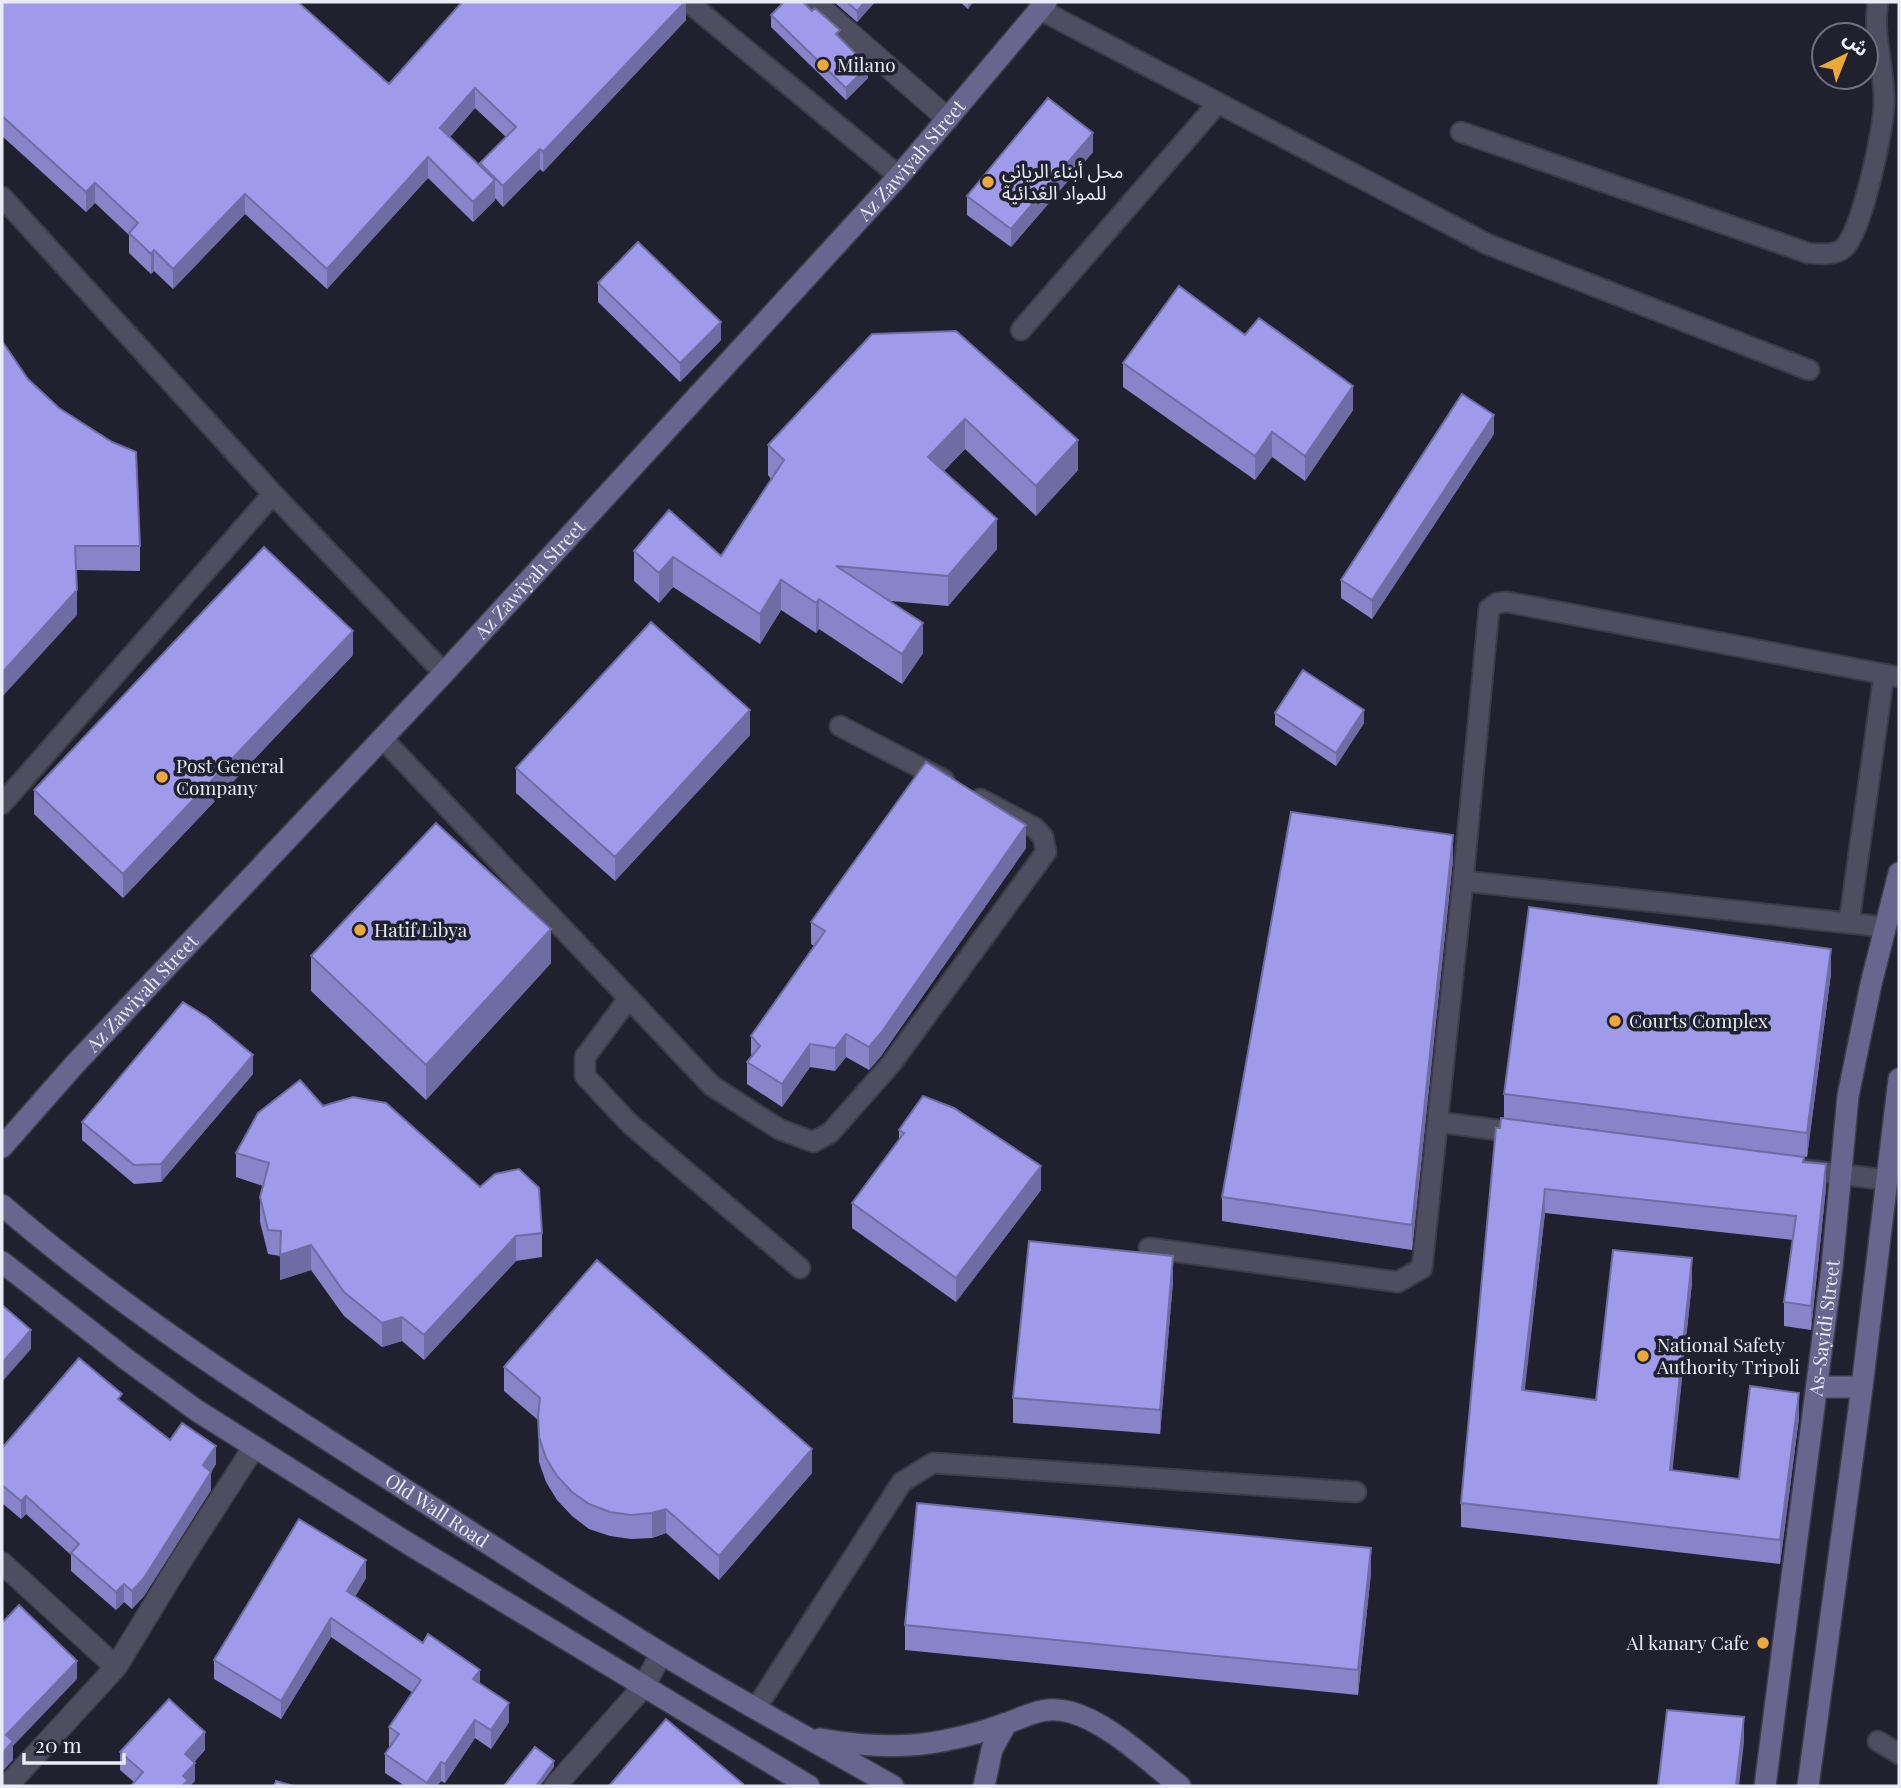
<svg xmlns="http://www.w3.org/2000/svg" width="1901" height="1788" font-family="'Playfair Display','Noto Sans Arabic',serif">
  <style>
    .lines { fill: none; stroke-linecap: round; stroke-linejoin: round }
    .service-casing { stroke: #3c3c48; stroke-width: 23 }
    .minor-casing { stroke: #3c3c48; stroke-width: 24 }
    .secondary-casing { stroke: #3c3c48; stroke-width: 24 }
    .service { stroke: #4f4e60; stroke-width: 19 }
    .minor { stroke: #4f4e60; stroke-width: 21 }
    .secondary { stroke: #68658e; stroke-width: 21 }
    .wall { fill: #8984c9; fill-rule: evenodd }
    .shaded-wall { fill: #6f6ca4 }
    .building { fill: #9f9aea; stroke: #6f6ca4; stroke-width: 2 }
    .poi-dot { fill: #eba93a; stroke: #21202f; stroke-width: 2.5 }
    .labels { text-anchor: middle; stroke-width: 7; stroke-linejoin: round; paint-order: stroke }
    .poi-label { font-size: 19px; fill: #ebebf5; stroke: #21202f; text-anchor: start }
    .street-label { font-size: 19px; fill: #ebebf5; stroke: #21202f }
  </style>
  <rect width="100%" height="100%" fill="#21202f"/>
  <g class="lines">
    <g class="service-casing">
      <path id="service" d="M688,2L899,176
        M1039,9L1487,244L1809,370
        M1461,132L1808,253C1819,254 1835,256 1844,248C1862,231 1884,129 1884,103C1885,69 1872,36 1878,2
        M2,197L273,494L444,673
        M1021,330L1218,103
        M840,726L944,780
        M382,738L712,1086L779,1129L813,1142L830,1133L891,1064L1046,852L1043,837L1035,828L980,799
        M2,804L273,494
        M1463,881L1885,927
        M1849,923L1884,674
        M629,998L585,1057V1076L630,1124L800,1268
        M1438,1122L1520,1133
        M1799,1169L1887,1180
        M1149,1248L1398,1282L1422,1268L1463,881L1489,609L1497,603L1507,602L1899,677
        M756,1708L902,1482L933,1463L1356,1492
        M1878,1741L1899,1754"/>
    </g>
    <g class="minor-casing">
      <path id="minor" d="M814,2L948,119
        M2,1563L116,1667L7,1786
        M116,1667L180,1562L254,1447
        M555,1786L644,1686L661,1654"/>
    </g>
    <g class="secondary-casing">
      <g id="secondary">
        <path id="s1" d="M2,1147L76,1063L444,673L899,176L1046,2"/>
        <path id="s2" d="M2,1205C123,1310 260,1397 395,1483C483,1540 571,1598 661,1653C737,1700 816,1742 893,1786"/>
        <path d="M2,1262L126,1359L196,1410L409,1544L809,1786"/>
        <path d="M1817,1387H1862"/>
        <path d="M820,1739C860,1746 902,1749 942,1741C963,1737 984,1732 1004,1724C1028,1716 1043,1705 1070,1712C1108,1722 1149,1762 1180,1786"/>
        <path d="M984,1786L992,1749L1006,1724"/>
        <path id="s3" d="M1765,1786L1832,1267L1848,1096L1871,984L1899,873"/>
        <path d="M1808,1786L1862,1387L1899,1079"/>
      </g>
    </g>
    <use href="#service" class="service"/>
    <use href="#minor" class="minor"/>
    <use href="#secondary" class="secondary"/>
  </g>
  <path class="wall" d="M2,2L389,84L686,2V20L543,172L540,169L503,207L495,198V200L473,222L428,178L327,289L245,214L173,289L154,271L151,274L129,253V235L95,203L86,212L2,136ZM475,108L506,137L480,163V166L450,137Z
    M834,2H875L857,22Z
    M960,2H973L968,9Z
    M771,15L840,38L868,78L846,100L771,27Z
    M1093,152L1011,247L967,215V196Z
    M598,283L721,340L680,382L598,302Z
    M872,334L1078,470L1036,516L965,449L944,471L997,549L948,606L890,601L923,653L902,684L819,629L816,633L781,610L760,644L673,587L659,603L634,581V551L721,556L771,479L768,475V445Z
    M1245,335L1353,410L1305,481L1272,457L1255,480L1123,387V363Z
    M2,341L140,546V571L76,570L77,615Z
    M1494,434L1372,619L1341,598V580Z
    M353,655L123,898L34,814V790Z
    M1275,713L1364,723L1336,766L1275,725Z
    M750,735L615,881L516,793V768Z
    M1026,848L881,1056L869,1070L846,1057L835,1071L810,1067L782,1107L747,1084V1062L751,1057V1036L814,946L811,944V922Z
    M1453,859L1412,1250L1222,1221V1197Z
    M311,956L551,963L426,1100L311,991Z
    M1831,973L1807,1157L1504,1118V1094Z
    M253,1074L161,1182L134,1184L82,1140V1122Z
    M323,1106L480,1187L542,1233V1257L516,1261L424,1360L402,1341L382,1347L344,1316L311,1270L280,1280V1256L268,1254L260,1222V1197L263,1186L236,1177V1153Z
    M1496,1128L1804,1162L1826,1188L1811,1330L1784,1326V1302L1793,1240L1545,1213L1524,1391L1596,1400L1692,1282L1672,1470L1739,1479L1799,1418L1780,1564L1461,1527V1503Z
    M899,1130L1041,1190L956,1302L852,1228V1203L899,1140Z
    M1173,1281L1160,1434L1013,1423V1398Z
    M504,1367L812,1473L719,1580L666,1533L652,1538L631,1539L610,1536L589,1529L572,1516L557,1500L546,1482L539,1462L538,1420L504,1391Z
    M122,1402L170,1440L216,1464L211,1472V1490L144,1596L132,1609L124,1602L116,1610L71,1571V1555L26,1514L21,1519L2,1503V1448Z
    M1371,1573L1358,1695L905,1650V1625Z
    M366,1578L355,1597L480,1684L509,1722L491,1749L475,1738L445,1783L441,1781L437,1786H405L385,1773V1754L390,1747L389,1746V1727L413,1693L331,1637L281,1719L214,1679V1660Z
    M205,1750L194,1762L195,1781L134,1782L120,1770V1752Z"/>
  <path class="shaded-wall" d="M685,2H686V20L543,172V152Z
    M865,2H875L857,22V11Z
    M968,2H973L968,9Z
    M868,66V78L846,100V88Z
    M475,88V108L440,148V128Z
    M1093,133V152L1011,247V229Z
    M540,149V169L503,207V186Z
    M428,157V178L327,289V269Z
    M495,180V200L473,222V202Z
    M95,183V203L86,212V192Z
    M245,194V214L173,289V269Z
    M154,250V271L151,274V254Z
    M721,322V340L680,382V363Z
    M1353,386V410L1305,481V456Z
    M1494,415V434L1372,619V600Z
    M965,419V449L928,487V457Z
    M1272,432V457L1255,480V456Z
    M1078,440V470L1036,516V486Z
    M997,519V549L948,606V576Z
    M673,557V587L659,603V573Z
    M781,580V610L760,644V614Z
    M77,590V615L2,697V673Z
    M819,599V629L816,633V603Z
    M923,623V653L902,684V654Z
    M353,631V655L123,898V874Z
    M750,710V735L615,881V857Z
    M1364,710V723L1336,766V753Z
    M1026,825V848L881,1056L869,1070V1047Z
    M1453,835V859L1412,1250V1225Z
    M551,929V963L426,1100V1065Z
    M1831,949V973L1807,1157V1133Z
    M846,1034V1057L835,1071V1048Z
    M810,1044V1067L782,1107V1084Z
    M253,1055V1074L161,1182V1164Z
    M1826,1164V1188L1811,1330V1306Z
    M1041,1166V1190L956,1302V1278Z
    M1545,1189V1213L1522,1415V1390Z
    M516,1236V1261L424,1360V1335Z
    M311,1245V1270L280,1280V1255Z
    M1173,1256V1281L1160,1434V1410Z
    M1692,1258V1282L1670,1495V1470Z
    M402,1317V1341L382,1347V1323Z
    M31,1330V1349L2,1382V1363Z
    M1799,1393V1418L1780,1564V1540Z
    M216,1446V1464L211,1472V1490L144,1596L132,1609V1591L203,1465Z
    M812,1449V1473L719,1580V1556Z
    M26,1496V1514L21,1519V1501Z
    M666,1509V1533L652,1538V1513Z
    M1371,1548V1573L1358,1695V1670Z
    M366,1560V1578L347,1610V1591Z
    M124,1584V1602L116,1610V1592Z
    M331,1618V1637L281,1719V1701Z
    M77,1661V1679L13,1746V1760L2,1772V1754L6,1735Z
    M480,1670V1688L473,1679Z
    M509,1703V1722L491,1749V1730Z
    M1744,1717V1742L1739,1786H1736Z
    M475,1720V1738L445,1783V1764Z
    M205,1732V1750L185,1772V1754Z
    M554,1761V1767L540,1786H536Z
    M441,1762V1781L437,1786H427V1783Z
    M195,1763V1781L190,1786H182L183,1776Z"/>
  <path class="building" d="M2,2H298L389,84L462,2H685L543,152L540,149L503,186L480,163L516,127L475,88L440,128L495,180L473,202L428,157L327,269L245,194L173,269L154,250L151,254L129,233L138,223L95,183L86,192L2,116Z
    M784,2H803L812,11L815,8L840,30L836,34L868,66L846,88L771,15Z
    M847,2H865L857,11Z
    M1048,98L1093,133L1011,229L967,196Z
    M638,242L721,322L680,363L598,283Z
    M1179,286L1245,335L1259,318L1353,386L1305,456L1272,432L1255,456L1123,363Z
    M956,331L1078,440L1036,486L965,419L928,457L997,519L948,576L836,566L923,623L902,654L819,599L816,603L781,580L760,614L673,557L659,573L634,551L669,510L721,556L784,460L768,445L872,334Z
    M2,341L28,379L59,408L112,442L136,452L140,546H75L77,590L2,673Z
    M1462,394L1494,415L1372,600L1341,580Z
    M264,547L353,631L123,874L34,790Z
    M651,622L750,710L615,857L516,768Z
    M1303,670L1364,710L1336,753L1275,713Z
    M926,762L1026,825L881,1033L869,1047L846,1034L835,1048L810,1044L782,1084L747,1062L760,1046L751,1036L825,931L811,922Z
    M1291,812L1453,835L1412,1225L1222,1197Z
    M436,823L551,929L426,1065L311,956Z
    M1529,907L1831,949L1807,1133L1504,1094Z
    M183,1002L207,1017L253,1055L161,1164L134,1165L82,1122Z
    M300,1080L323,1106L353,1097L386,1103L480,1187L495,1174L519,1169L539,1188L542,1233L516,1236L424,1335L402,1317L382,1323L344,1292L311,1245L280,1255L281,1231L268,1230L260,1197L269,1163L236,1153L258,1113Z
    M923,1096L954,1108L1041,1166L956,1278L852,1203L904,1133L899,1130Z
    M1501,1118L1804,1157L1803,1162L1826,1164L1811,1306L1784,1302L1796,1216L1545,1189L1522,1390L1596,1400L1613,1250L1692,1258L1670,1470L1739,1479L1750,1386L1799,1393L1780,1540L1461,1503L1496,1128H1500Z
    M1029,1241L1173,1256L1160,1410L1013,1398Z
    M597,1260L812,1449L719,1556L666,1509L652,1513L631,1515L610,1512L589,1504L572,1492L557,1476L546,1458L539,1437L538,1416L540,1398L504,1367Z
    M2,1305L31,1330L2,1363Z
    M79,1358L122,1394L118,1399L170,1440L182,1423L216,1446L203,1465L211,1472L144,1578L132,1591L124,1584L116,1592L71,1553L79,1544L26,1496L21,1501L2,1485V1448Z
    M917,1503L1371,1548L1358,1670L905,1625Z
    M299,1519L366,1560L347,1591L423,1643L428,1634L480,1670L473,1679L509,1703L491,1730L475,1720L445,1764L441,1762L427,1783L385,1754L399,1734L389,1727L421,1680L331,1618L281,1701L214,1660Z
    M19,1605L77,1661L6,1735L13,1741L2,1754V1623Z
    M169,1699L205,1732L185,1754L195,1763L183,1776L188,1780L182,1786H131L143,1772L120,1752Z
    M1667,1710L1744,1717L1736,1786H1658Z
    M666,1719L743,1784L742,1786H609Z
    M535,1747L554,1761L536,1786H504Z
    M276,1781L293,1786H274Z"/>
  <g class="poi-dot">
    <circle cx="823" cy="65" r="7"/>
    <circle cx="988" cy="182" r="7"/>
    <circle cx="162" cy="777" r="7"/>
    <circle cx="360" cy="930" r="7"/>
    <circle cx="1615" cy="1021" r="7"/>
    <circle cx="1643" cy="1356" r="7"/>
    <circle cx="1763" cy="1643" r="7"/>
  </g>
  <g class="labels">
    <g class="poi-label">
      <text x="837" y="72">Milano</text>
      <text x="1002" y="178">محل أبناء الرياني<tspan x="1002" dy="22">للمواد الغدائية</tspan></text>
      <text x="176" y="773">Post General<tspan x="176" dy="22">Company</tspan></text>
      <text x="374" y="937">Hatif Libya</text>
      <text x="1629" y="1028">Courts Complex</text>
      <text x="1657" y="1352">National Safety<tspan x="1657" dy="22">Authority Tripoli</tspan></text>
      <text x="1749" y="1650" text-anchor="end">Al kanary Cafe</text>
    </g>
    <g class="street-label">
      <text dy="7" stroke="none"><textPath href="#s1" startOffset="1342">Az Zawiyah Street</textPath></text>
      <text dy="7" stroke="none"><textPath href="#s1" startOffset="775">Az Zawiyah Street</textPath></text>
      <text dy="7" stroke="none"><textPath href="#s1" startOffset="208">Az Zawiyah Street</textPath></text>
      <text dy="7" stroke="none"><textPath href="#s3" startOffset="462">As-Sayidi Street</textPath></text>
      <text dy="7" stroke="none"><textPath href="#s2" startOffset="532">Old Wall Road</textPath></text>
    </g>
  </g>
  <rect width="1901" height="1788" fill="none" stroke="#ebebf5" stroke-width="7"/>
  <g transform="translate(1845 56) rotate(43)"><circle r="33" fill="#21202f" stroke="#72717e" stroke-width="2"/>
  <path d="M0-5L12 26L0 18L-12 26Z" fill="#eba93a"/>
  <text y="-10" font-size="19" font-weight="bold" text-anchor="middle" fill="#ebebf5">ش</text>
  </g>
  <path d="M24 1753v10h100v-10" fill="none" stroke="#ebebf5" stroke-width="3.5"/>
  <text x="35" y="1753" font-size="21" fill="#ebebf5" stroke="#21202f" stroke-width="5" paint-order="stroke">20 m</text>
</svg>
